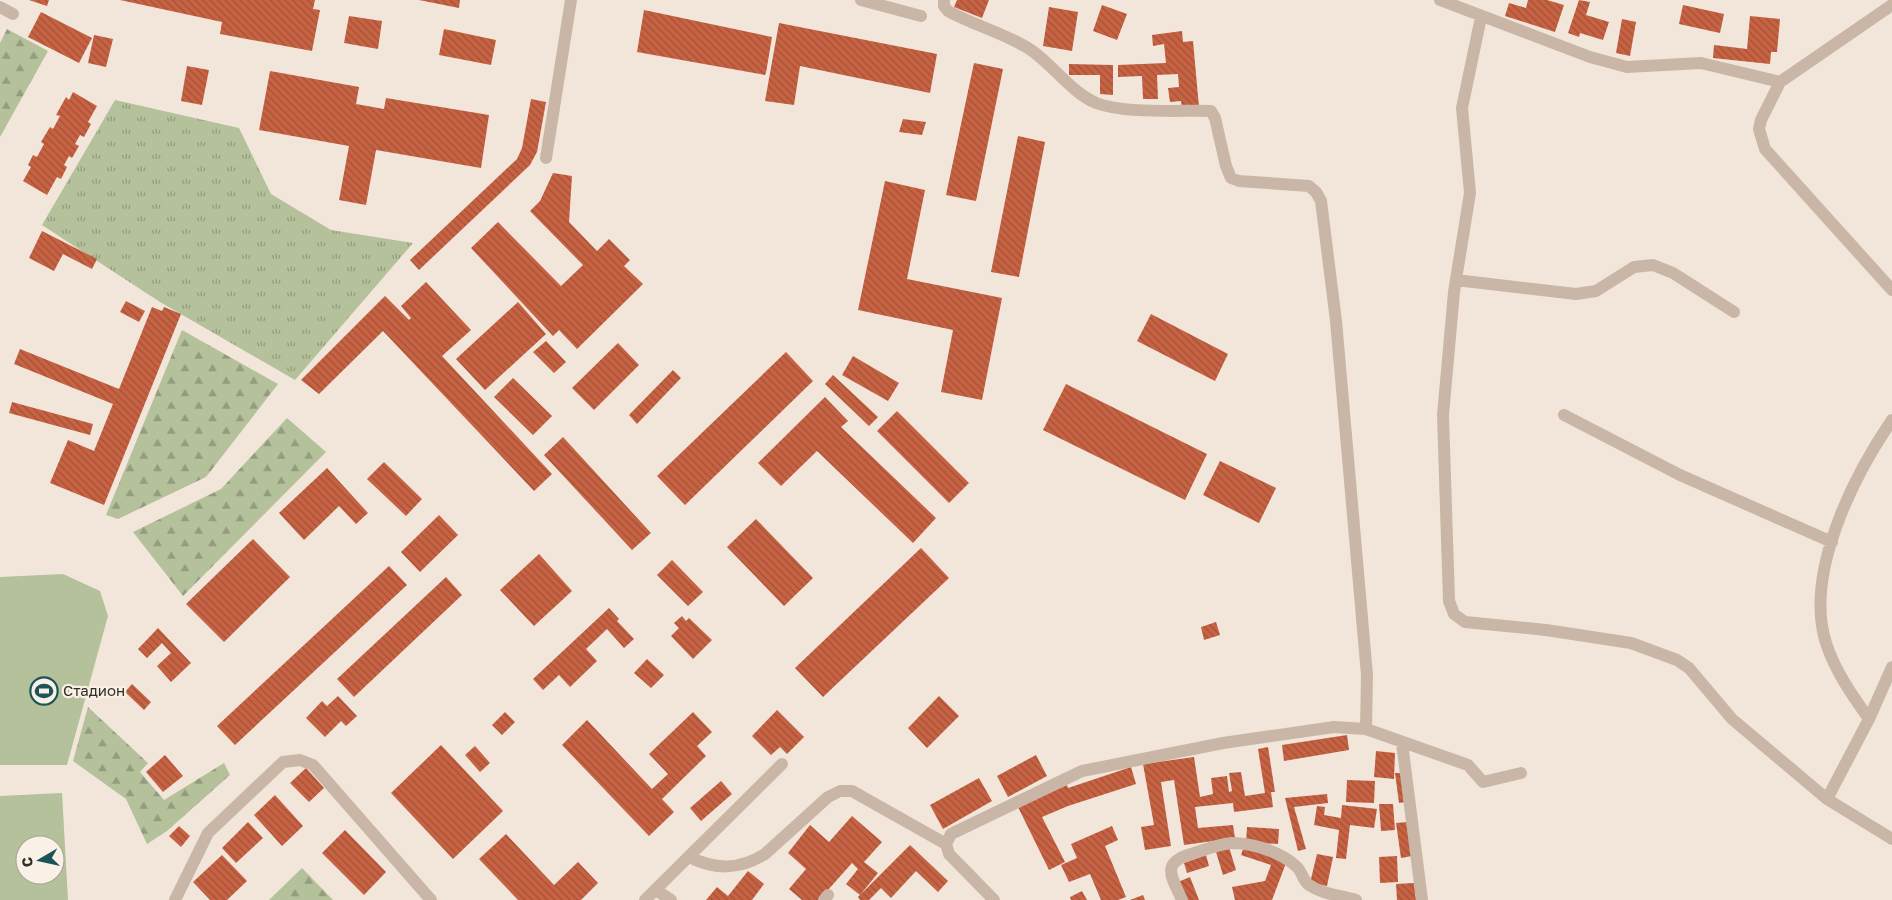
<svg xmlns="http://www.w3.org/2000/svg" width="1892" height="900" font-family="'Golos Text',sans-serif">
  <style>
    .grass { fill: #b4c19a; fill-rule: evenodd }
    .forest { fill: url(#forest-firs) }
    .park { fill: url(#park-tufts) }
    .building { fill: url(#building-back-hatch) }
    .lines { fill: none; stroke-linecap: round; stroke-linejoin: round }
    .minor { stroke: #cab6a6; stroke-width: 12 }
    .labels { text-anchor: middle; stroke-width: 4.5; stroke-linejoin: round; paint-order: stroke }
    .poi-label { font-size: 15px; fill: #352b27; stroke: #f9f0e6; text-anchor: start }
  </style>
  <defs>
    <pattern id="forest-firs" width="22" height="20" patternUnits="userSpaceOnUse" patternTransform="scale(1.25)"><rect width="22" height="20" fill="#b4c19a"/><path d="M5 1l3.5 6h-7zM16 11l3.5 6h-7z" fill="#939d7e"/></pattern>
    <pattern id="park-tufts" width="24" height="20" patternUnits="userSpaceOnUse" patternTransform="scale(1.25)"><rect width="24" height="20" fill="#b4c19a"/><path d="M3 7l-1-3M5 7V3M7 7l1-3M15 17l-1-3M17 17v-4M19 17l1-3" fill="none" stroke="#939d7e"/></pattern>
    <pattern id="building-back-hatch" width="6" height="6" patternUnits="userSpaceOnUse" patternTransform="scale(1.25)"><rect width="6" height="6" fill="#c76243"/><path d="M-1 5l2 2M0 0l6 6M5-1l2 2" fill="none" stroke="#a25138"/></pattern>
  </defs>
  <rect width="100%" height="100%" fill="#f2e6da"/>
  <path class="grass" d="M63,574L100,591L108,616L67,765H0V577Z
    M62,793L68,900H0V796ZM25,845H55V875H25Z"/>
  <path class="forest" d="M7,29L48,51L0,137V43Z
    M182,330L278,384L206,477L118,519L106,515Z
    M287,418L326,452L183,596L133,532L221,489Z
    M88,707L148,763L140,772L164,800L224,763L230,775L167,831L147,844L126,799L73,761Z
    M302,868L333,900H269Z"/>
  <path class="park" d="M115,100L239,128L271,194L331,230L413,243L295,380L160,302L42,225Z"/>
  <path class="building" d="M29,0H49L47,6Z
    M120,0H315L313,9L320,10L312,51L220,34L222,22Z
    M419,0H460L459,8Z
    M957,0H989L982,18L954,7Z
    M1528,0H1547L1564,5L1555,32L1505,16L1509,3L1526,8Z
    M1579,0L1590,2L1586,15L1609,22L1603,40L1580,33L1579,37L1568,33Z
    M1102,5L1127,14L1117,40L1093,31Z
    M1683,5L1724,14L1720,33L1679,24Z
    M1049,7L1078,12L1072,51L1043,46Z
    M644,10L772,37L766,73L765,75L637,52Z
    M41,12L92,38L79,63L28,37Z
    M349,16L382,21L378,49L344,43Z
    M1750,16L1780,19L1777,52H1771L1770,64L1713,58L1714,45L1747,49Z
    M1622,19L1636,22L1630,56L1616,53Z
    M779,23L937,54L930,93L800,66L794,105L765,101Z
    M444,29L496,40L491,65L439,55Z
    M1182,31L1183,42L1193,41L1199,107L1182,109L1181,101L1170,102L1168,88L1179,87L1178,74L1157,75L1158,99H1143L1142,76L1118,77V65L1166,63L1164,44L1153,46L1152,35Z
    M94,35L113,39L106,67L88,63Z
    M974,63L1003,69L976,201L946,195Z
    M1069,64L1113,65V95L1100,94V75H1069Z
    M187,66L209,70L202,105L181,101Z
    M270,71L359,87L356,104L384,109L386,98L489,115L481,168L376,150L366,205L339,200L349,146L259,130Z
    M73,92L97,106L88,122L91,124L84,137L80,135L75,144L79,146L72,158L69,156L64,165L67,167L61,179L57,177L47,195L23,181L31,167L28,165L33,155L37,157L44,144L41,142L50,127L53,129L60,116L56,115L66,97L69,100Z
    M531,99L546,102L537,152L530,165L419,270L410,260L517,159L522,148Z
    M903,119L926,122L922,135L899,132Z
    M1018,136L1045,142L1019,277L991,272Z
    M553,173L572,176L569,222L597,251L609,239L630,260L624,266L643,284L577,349L559,330L553,336L471,248L498,222L561,286L583,265L530,211L540,201Z
    M885,181L925,190L907,279L1002,298L982,400L941,392L953,330L858,310Z
    M42,231L97,259L92,269L63,254L54,271L29,258Z
    M426,282L471,330L442,356L552,474L534,491L383,331L319,394L301,380L385,296L409,320L411,318L401,306Z
    M126,301L145,311L139,322L120,312Z
    M518,302L546,334L485,390L456,359Z
    M152,307L162,311L164,307L181,314L104,505L50,483L68,440L94,451L113,404L14,364L20,349L119,389Z
    M1151,314L1228,354L1215,381L1137,341Z
    M546,341L566,362L554,373L533,352Z
    M618,343L639,365L594,410L572,388Z
    M786,352L813,381L685,505L657,476Z
    M853,356L899,383L888,401L842,375Z
    M673,370L681,378L637,424L629,415Z
    M833,375L878,417L869,426L825,384Z
    M513,378L552,416L533,435L494,397Z
    M1066,384L1207,454L1185,500L1043,430Z
    M825,397L848,421L841,427L936,518L913,543L817,451L781,486L758,463Z
    M12,402L93,424L90,435L9,413Z
    M897,411L969,483L949,503L877,431Z
    M563,437L651,533L632,550L544,455Z
    M1220,461L1276,488L1259,523L1203,495Z
    M384,462L422,499L406,516L367,479Z
    M327,468L368,513L356,524L339,506L304,540L279,513Z
    M439,515L458,535L420,572L401,552Z
    M756,519L813,578L784,606L727,547Z
    M253,539L290,577L224,642L186,604Z
    M921,548L949,578L823,697L795,668Z
    M539,554L572,591L534,626L500,590Z
    M672,560L703,592L688,606L657,575Z
    M389,566L407,585L235,745L217,726Z
    M446,577L462,595L354,697L337,679Z
    M609,608L619,619L617,621L634,639L624,648L607,629L586,649L597,661L570,687L559,675L543,690L533,679Z
    M682,616L686,621L689,618L712,640L693,659L671,636L679,628L674,623Z
    M1216,622L1220,635L1204,640L1201,627Z
    M158,628L191,663L171,682L157,666L171,653L162,643L147,658L138,649Z
    M647,659L664,675L651,688L634,673Z
    M132,684L151,702L144,710L125,692Z
    M338,696L357,716L346,726L341,721L325,737L306,718L322,701L327,706Z
    M939,696L959,716L927,748L908,728Z
    M777,710L804,737L787,754L780,747L771,755L752,736Z
    M505,712L515,722L502,735L492,725Z
    M693,712L712,732L697,746L706,756L662,799L674,812L649,836L562,745L587,720L652,789L668,774L649,754Z
    M1347,735L1349,750L1284,761L1282,745Z
    M441,745L503,811L453,859L391,793Z
    M475,746L490,763L480,772L465,755Z
    M1268,747L1275,792H1271L1273,807L1234,812L1233,803L1195,807L1198,828L1233,825L1235,838L1184,845L1174,780L1161,782L1171,846L1145,850L1141,827L1154,825L1143,764L1194,757L1200,797L1213,794L1211,778L1227,776L1229,792L1232,791L1229,773L1241,772L1245,796L1265,793L1258,749Z
    M1376,751L1395,753L1394,779L1374,777Z
    M165,755L183,776L163,792L146,772Z
    M1036,755L1047,776L1008,797L997,776Z
    M1131,767L1136,784L1068,806L1042,817L1065,862L1049,870L1018,807L1067,785L1068,788Z
    M306,768L324,788L309,802L290,783Z
    M1395,773H1401L1405,802L1399,803Z
    M979,778L992,801L943,829L930,805Z
    M1347,780L1375,781L1374,803L1346,802Z
    M721,781L732,794L701,821L690,808Z
    M1327,794L1328,803L1294,807L1306,849L1298,851L1285,798Z
    M275,795L303,826L282,846L254,815Z
    M1379,804H1393L1395,830L1381,831Z
    M1342,805L1377,809L1374,828L1350,825L1346,859L1336,858L1339,830L1314,825L1317,806L1325,807L1324,815L1341,818Z
    M852,816L882,842L864,862L878,873L860,895L846,884L858,869L852,863L819,900H802L789,889L806,869L788,853L810,825L829,842Z
    M248,822L263,838L236,863L222,848Z
    M1407,822L1412,856L1401,858L1396,823Z
    M179,826L190,836L181,847L169,836Z
    M1112,826L1118,840L1105,846L1126,897L1118,900H1101L1090,874L1069,882L1061,865L1077,858L1071,844Z
    M1247,827L1279,829L1278,844L1246,842Z
    M345,830L386,872L364,895L322,853Z
    M506,834L554,885L578,862L598,883L581,900H518L479,859Z
    M910,845L948,881L938,892L916,871L891,898L881,888L869,900H860L858,897Z
    M1244,846L1286,863L1272,900H1235L1232,887L1265,881L1271,865L1241,855Z
    M1229,847L1236,870L1223,875L1216,852Z
    M1317,854L1333,857L1327,886L1310,883Z
    M222,855L247,881L227,900H210L193,882Z
    M1206,855L1209,866L1187,873L1184,863Z
    M1397,856L1398,882L1380,883L1379,857Z
    M748,871L764,884L752,900H706L717,887L728,896Z
    M1190,877L1199,900H1186L1178,882Z
    M1414,883L1416,900H1397L1396,884Z
    M1082,891L1087,900H1071L1070,897Z
    M1143,895L1145,900H1130Z"/>
  <g class="lines">
    <path class="minor" d="M861,0L921,16
      M944,0V6L948,11C975,26 1005,33 1031,50C1054,66 1071,92 1096,103C1125,114 1180,110 1211,111L1215,118L1226,166L1231,178L1239,181L1309,186L1316,192L1321,201L1336,321L1367,675L1366,729
      M1440,0L1590,57L1627,67L1701,63L1780,82
      M1892,5L1780,82L1761,120L1759,129L1765,149L1892,290
      M0,7L13,14
      M1481,17L1462,108L1470,193L1454,292L1443,415L1449,601L1454,614L1465,622L1546,630L1631,643L1677,660L1689,668L1732,719L1827,799L1892,839
      M546,158L571,0
      M1456,280L1576,294L1596,291L1634,267L1653,265L1673,273L1734,312
      M1564,415L1680,475L1832,542
      M1869,719C1852,695 1835,671 1826,643C1804,574 1853,477 1892,420
      M1402,743L1422,900
      M1827,799L1869,719L1892,667
      M689,857C716,870 739,870 765,854L828,797L840,791H852L946,844
      M656,890L671,900
      M175,900L208,833L283,762L300,760L313,765L431,900
      M645,900L782,764
      M824,900L828,895
      M994,900L949,854L946,844L951,834L1082,771L1223,743L1334,727L1366,729L1468,765L1483,782L1521,773
      M1182,900C1172,877 1160,863 1191,854C1204,850 1219,844 1232,843C1253,843 1280,852 1296,866C1302,871 1303,881 1309,885C1324,895 1340,895 1356,900"/>
  </g>
  <defs>
    <g id="stadium-ring" transform="scale(1.4375)"><circle r="9.5" fill="#f9f0e6" stroke="#1c5357" stroke-width="1.5"/><path d="M0-5a6.5 5 0 1 0 0 10a6.5 5 0 1 0 0-10ZM-3.5-1.8h7v3.6h-7Z" fill="#1c5357"/></g>
  </defs>
  <g fill-rule="evenodd">
    <use href="#stadium-ring" x="44" y="691"/>
  </g>
  <g class="labels">
    <g class="poi-label">
      <text x="63" y="696">Стадион</text>
    </g>
  </g>
  <g transform="translate(40 860) rotate(261)"><circle r="24" fill="#f9f0e6" stroke="#aba19a"/>
  <path d="M0-4L9 19L0 12L-9 19Z" fill="#1c5357"/>
  <text y="-8" font-size="14" font-weight="bold" text-anchor="middle" fill="#352b27">С</text>
  </g>
</svg>
